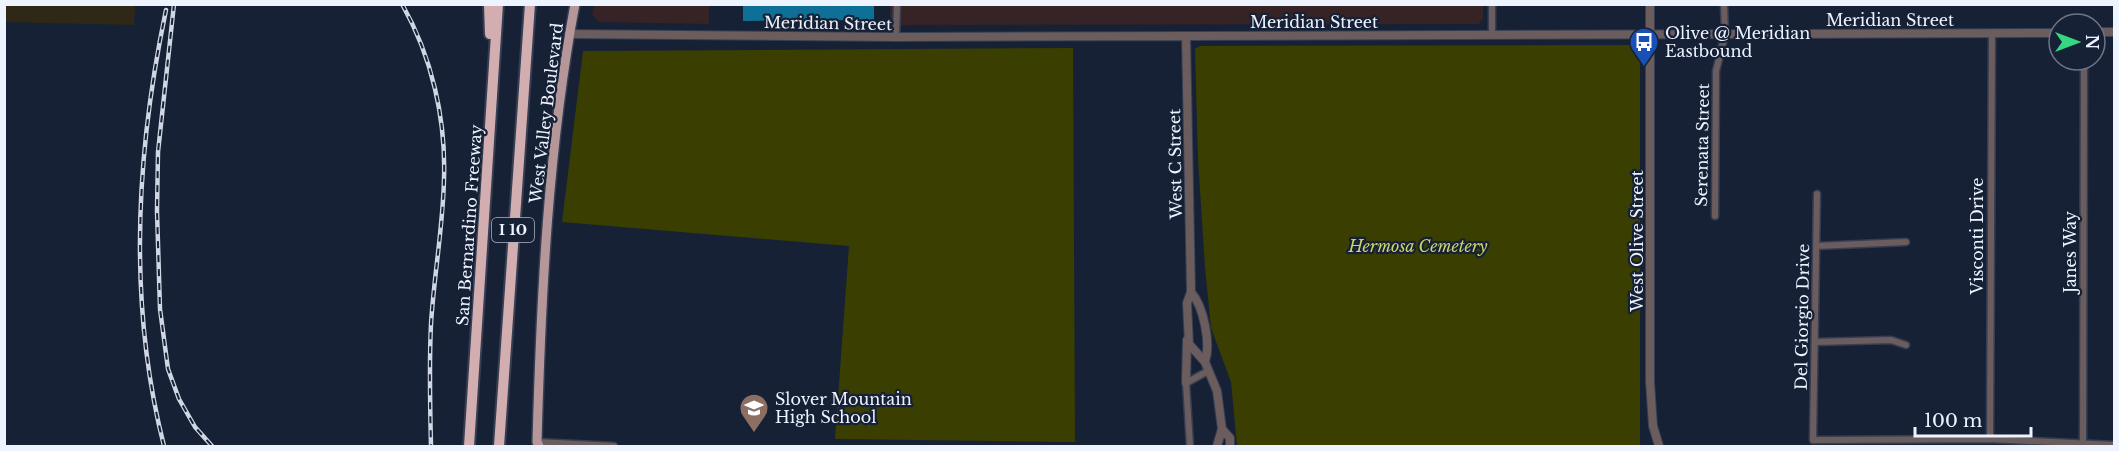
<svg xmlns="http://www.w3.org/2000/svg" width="2119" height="451" font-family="'Libre Baskerville',serif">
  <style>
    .industrial { fill: #2f2817 }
    .medical { fill: #362326 }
    .green { fill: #3a3e01 }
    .water { fill: #0e7096 }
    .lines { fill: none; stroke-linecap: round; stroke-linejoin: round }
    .minor-casing { stroke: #353e52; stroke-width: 9 }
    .tertiary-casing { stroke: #353e52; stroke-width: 10 }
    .primary-casing { stroke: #353e52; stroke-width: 12 }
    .motorway-casing { stroke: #353e52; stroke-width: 14 }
    .minor { stroke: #6b5c5d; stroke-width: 6 }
    .tertiary { stroke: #6b5c5d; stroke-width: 8 }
    .primary { stroke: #b59799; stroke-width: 9 }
    .motorway { stroke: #d3aeb1; stroke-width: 10 }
    .rail-casing { stroke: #d0d7e4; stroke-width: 4.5 }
    .rail { stroke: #172136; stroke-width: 2; stroke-dasharray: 7; stroke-linecap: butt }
    .labels { text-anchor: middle; stroke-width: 4.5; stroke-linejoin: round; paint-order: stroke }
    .shield { fill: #172136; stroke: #adb4c3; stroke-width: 1.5 }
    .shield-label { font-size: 15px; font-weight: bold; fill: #edf3ff }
    .street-label { font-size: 16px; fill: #edf3ff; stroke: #172136 }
    .poi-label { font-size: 16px; fill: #edf3ff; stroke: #172136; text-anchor: start }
    .park-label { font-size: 16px; font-style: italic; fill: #ccd66d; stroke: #172136 }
  </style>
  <rect width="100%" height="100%" fill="#172136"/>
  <path class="industrial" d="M5,4L135,5L134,25L5,22Z"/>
  <path class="medical" d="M1483,4V19L1478,24L890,25V5Z
    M594,5H709V24L600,22L592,15Z"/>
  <path class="green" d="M1636,45L1640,50V446H1237L1231,382L1211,328L1205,267L1198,159L1195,49L1200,46Z
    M1073,48L1075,442L835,439L849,246L562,222L583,51Z"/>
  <path class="water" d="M743,5H874V20L743,21Z"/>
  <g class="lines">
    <g class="minor-casing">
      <path id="minor" d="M1492,35V4
        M896,37L897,4
        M1817,194L1813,440L1990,439L2114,445
        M1715,216L1716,71L1725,34L1724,4
        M1816,246L1906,242
        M1815,342L1891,340L1906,345
        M1990,439L1992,33
        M537,442L614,446
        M2083,444L2084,60
        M1190,446L1186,383L1208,371"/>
    </g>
    <g class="tertiary-casing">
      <path id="tertiary" d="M1650,4V382L1653,426L1659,446
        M2095,32H2114
        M569,34L896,37L2059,33
        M1186,36L1191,292L1187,303L1189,344L1205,362L1217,391L1222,429L1217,446
        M1191,292C1204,307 1211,344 1205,362
        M1186,383L1187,340
        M1222,429L1230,438V446"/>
    </g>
    <g class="primary-casing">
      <path id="primary" d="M539,446L537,442C541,296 548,148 575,4"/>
    </g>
    <g class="motorway-casing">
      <path id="motorway" d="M489,4L490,34
        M469,446L498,4
        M499,446L530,4"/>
    </g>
    <use href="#minor" class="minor"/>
    <use href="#tertiary" class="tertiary"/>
    <use href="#primary" class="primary"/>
    <use href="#motorway" class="motorway"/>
    <g class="rail-casing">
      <path id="rail" d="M174,4L158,152L157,211L160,309L168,369L179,399L195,427L212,446
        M402,4C432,57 446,119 444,179C443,227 434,275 431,324C429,365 430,406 431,446
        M164,446C128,305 136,153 166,10"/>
    </g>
    <use href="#rail" class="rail"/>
  </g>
  <defs>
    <g id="bus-pin" transform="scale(1.5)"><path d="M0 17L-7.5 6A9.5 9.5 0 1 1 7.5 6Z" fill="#1a4fb4" stroke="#172136"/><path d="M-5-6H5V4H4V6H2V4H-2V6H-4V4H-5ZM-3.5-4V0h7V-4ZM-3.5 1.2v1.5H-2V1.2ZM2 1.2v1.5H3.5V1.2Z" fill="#fff"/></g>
    <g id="school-pin" transform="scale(1.5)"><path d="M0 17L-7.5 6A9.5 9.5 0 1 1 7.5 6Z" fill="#8d6e63" stroke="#172136"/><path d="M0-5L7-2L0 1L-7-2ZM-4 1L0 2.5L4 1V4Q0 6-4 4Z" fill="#fff"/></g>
  </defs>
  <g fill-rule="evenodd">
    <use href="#bus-pin" x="1644" y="42"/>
    <use href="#school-pin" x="754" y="408"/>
  </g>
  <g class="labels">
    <rect class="shield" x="492" y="218" width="42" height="24" rx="4.5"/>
    <g class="shield-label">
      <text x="513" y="235">I 10</text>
    </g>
    <g class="street-label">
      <text x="1890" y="26">Meridian Street</text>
      <text x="1314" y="28">Meridian Street</text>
      <text transform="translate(828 23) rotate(1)" y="6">Meridian Street</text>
      <text transform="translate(546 113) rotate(-83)" y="6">West Valley Boulevard</text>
      <text transform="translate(1702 145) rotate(-89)" y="6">Serenata Street</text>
      <text transform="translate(1175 164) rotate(-91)" y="6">West C Street</text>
      <text transform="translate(469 225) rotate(-86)" y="6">San Bernardino Freeway</text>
      <text transform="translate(1977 236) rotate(-90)" y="6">Visconti Drive</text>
      <text transform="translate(1637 241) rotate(-90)" y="6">West Olive Street</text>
      <text transform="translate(2070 252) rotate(-90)" y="6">Janes Way</text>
      <text transform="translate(1802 317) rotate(-89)" y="6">Del Giorgio Drive</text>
    </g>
    <g class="poi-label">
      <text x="1665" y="39">Olive @ Meridian<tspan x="1665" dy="18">Eastbound</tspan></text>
      <text x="775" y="405">Slover Mountain<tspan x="775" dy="18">High School</tspan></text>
    </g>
    <g class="park-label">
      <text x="1418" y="252">Hermosa Cemetery</text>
    </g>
  </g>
  <rect width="2119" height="451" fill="none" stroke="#edf3ff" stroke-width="12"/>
  <g transform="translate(2077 42) rotate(90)"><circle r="28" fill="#172136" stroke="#6d7586" stroke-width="1.5"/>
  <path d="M0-4.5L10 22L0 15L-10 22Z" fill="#35d881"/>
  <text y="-9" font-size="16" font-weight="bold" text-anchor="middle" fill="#edf3ff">N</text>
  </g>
  <path d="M1915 427v9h116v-9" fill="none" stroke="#edf3ff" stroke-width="3"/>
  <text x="1924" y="427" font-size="18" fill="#edf3ff" stroke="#172136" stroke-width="4.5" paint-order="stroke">100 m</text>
</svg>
